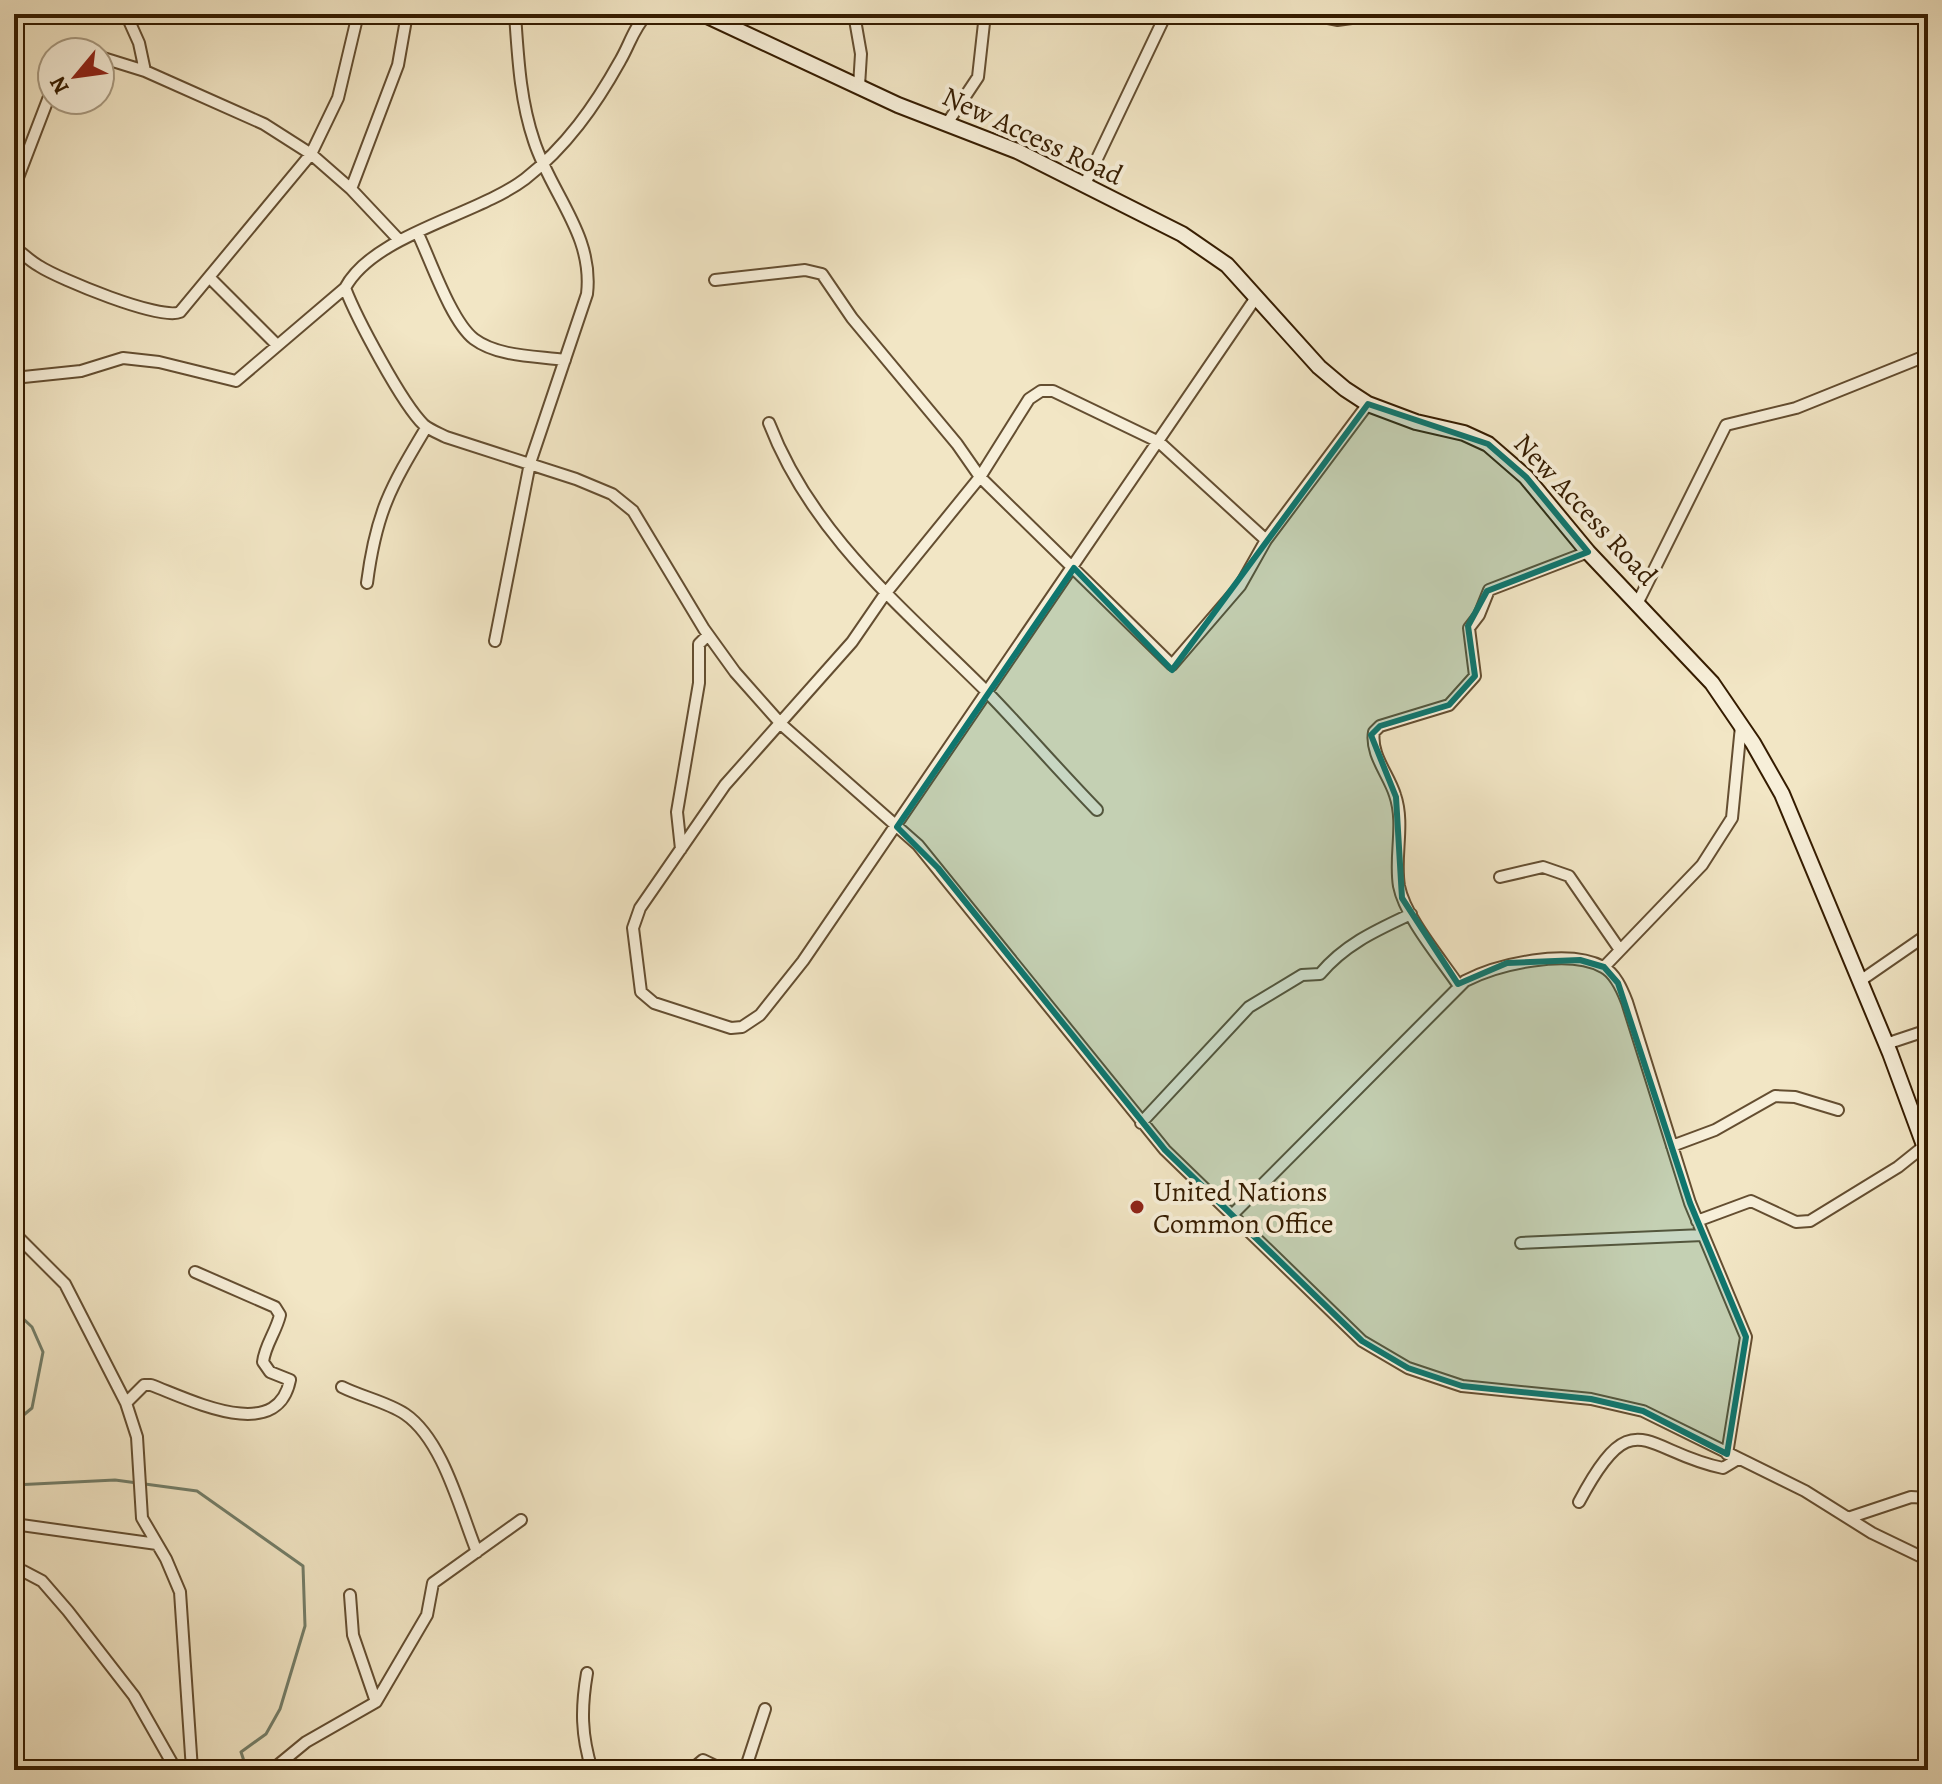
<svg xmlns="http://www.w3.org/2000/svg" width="1942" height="1784" font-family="Alegreya,serif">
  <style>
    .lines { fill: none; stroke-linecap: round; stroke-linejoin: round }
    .stream { stroke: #737e69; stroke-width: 3 }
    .street-casing { stroke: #644e31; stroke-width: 14 }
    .secondary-casing { stroke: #351c00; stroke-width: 18 }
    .street { stroke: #f7efd9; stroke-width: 10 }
    .secondary { stroke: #f7efd9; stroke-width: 14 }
    .marked { fill: #0f766e; fill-opacity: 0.2; stroke: #0f766e; stroke-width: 6; stroke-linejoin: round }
    .poi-dot { fill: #8f2418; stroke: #f7efd9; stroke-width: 3 }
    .labels { text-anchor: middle; stroke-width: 8; stroke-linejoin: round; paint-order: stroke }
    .street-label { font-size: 28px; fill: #351c00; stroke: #f7efd9 }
    .poi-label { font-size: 28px; fill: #351c00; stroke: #f7efd9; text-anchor: start }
  </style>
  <rect width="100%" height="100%" fill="#f2e6c5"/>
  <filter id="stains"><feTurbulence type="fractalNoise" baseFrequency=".0025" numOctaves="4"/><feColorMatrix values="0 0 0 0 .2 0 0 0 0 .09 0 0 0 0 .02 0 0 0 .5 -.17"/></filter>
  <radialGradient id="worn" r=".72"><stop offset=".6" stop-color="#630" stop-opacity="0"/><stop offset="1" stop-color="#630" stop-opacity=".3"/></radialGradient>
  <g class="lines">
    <path class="stream" d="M14,1310L32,1327L43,1352L32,1408L14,1423
      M14,1485L115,1480L197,1491L303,1566L305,1626L280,1709L266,1734L241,1752L247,1770"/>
    <g class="street-casing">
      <path id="street" d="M126,14L139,43L145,71
        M647,14C633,29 630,44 620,61C595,106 566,147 525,179C476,216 374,234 345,288C356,317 402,404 424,425C430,430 438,433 446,437L576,479L612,494L633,511L704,629L735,672L782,725L918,845L1165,1150L1362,1341L1408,1368L1462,1386L1591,1399L1643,1411L1805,1491L1872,1533L1928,1560
        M854,14L861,54L859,86
        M1307,14L1337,20L1381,14
        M80,52H88
        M100,57L145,71L264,124L311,154L351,189L399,240
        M948,122L978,77L985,14
        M1084,186L1166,14
        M14,188L52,89
        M351,189L398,65L407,14
        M418,234C431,261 451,321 474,339C498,357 537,356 565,360
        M14,247C22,253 30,261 39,266C59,279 161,321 180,312L311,154L338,98L358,14
        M210,278L277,345
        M715,280L805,270L822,274L852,318L957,444L980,477L1172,665L1240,586L1266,540L1368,404
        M1257,296L803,961L760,1015L742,1027L731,1028L654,1003L641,992L633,928L640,908L725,785L852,642L885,594L980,477L1029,399L1041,391H1053L1159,442L1266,540
        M14,378L81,371L123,358L159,362L236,381L345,288
        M769,423C812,535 903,608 985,690C1023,729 1059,771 1097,810
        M367,583C376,513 390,488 426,428
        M1638,602L1726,425L1796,408L1928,355
        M495,641L530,463L587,294C594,235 551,194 534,141C520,100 518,57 515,14
        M681,849L677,812L699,683V644L708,635
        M1500,877L1543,867L1569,876L1620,950
        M1604,967L1702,865L1732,818L1741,726
        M1860,981L1928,934
        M1459,986C1441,959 1405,917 1399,886C1394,856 1405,824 1395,795C1389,775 1370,754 1374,732L1380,726L1449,705L1475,676L1469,628L1479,615L1489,590L1588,552
        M1886,1044L1928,1030
        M1141,1123L1249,1007L1302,975L1320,974C1345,944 1377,930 1411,914
        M1672,1146L1715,1130L1775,1096L1795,1097L1838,1110
        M1230,1217L1465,981C1498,964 1568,948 1603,967C1615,973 1622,989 1627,1002L1690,1203L1746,1337L1727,1454
        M1697,1221L1751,1201L1796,1222L1810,1221L1898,1167L1928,1143
        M14,1233L65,1284L126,1403L137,1437L142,1518L166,1559L180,1592L192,1770
        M1521,1243L1703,1235
        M342,1387C362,1397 387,1402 405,1414C443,1440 460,1510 477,1552
        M126,1403L144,1385H151C189,1399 277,1445 290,1380L270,1372L263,1362C265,1345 276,1332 280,1315L275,1307L195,1272
        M1579,1502C1634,1398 1644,1452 1723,1468L1738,1459
        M1848,1518L1911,1497L1928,1498
        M14,1524L157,1544
        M14,1572L23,1571L42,1581L68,1611L134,1696L176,1770
        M350,1595L353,1635L376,1702
        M587,1673C581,1708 581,1735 592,1770
        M272,1770L306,1742L376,1702L427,1615L433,1583L521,1520
        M691,1770L703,1760L724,1770
        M745,1770L765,1709"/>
    </g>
    <g class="secondary-casing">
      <path id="secondary" d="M703,14L898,105L1017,151L1182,234L1227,265L1319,367L1345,389L1368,404L1416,422L1464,433L1488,444L1526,477L1588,552L1712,683L1753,743L1782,794L1890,1053L1928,1156"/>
    </g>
    <use href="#street" class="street"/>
    <use href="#secondary" class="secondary"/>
  </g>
  <path class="marked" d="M1368,404L1488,444L1526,477L1588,552L1487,591L1468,626L1475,676L1449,705L1380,726L1371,735L1396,797L1402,898L1458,984L1507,963L1580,960L1604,967L1618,983L1690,1203L1746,1337L1727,1454L1643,1411L1591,1399L1462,1386L1408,1368L1362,1341L1165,1150L938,868L897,827L1074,568L1172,670Z"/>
  <circle class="poi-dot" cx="1137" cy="1207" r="8"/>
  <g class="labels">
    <g class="street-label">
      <text transform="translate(1033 135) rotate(25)" y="10">New Access Road</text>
      <text transform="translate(1586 509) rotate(47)" y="10">New Access Road</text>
    </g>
    <g class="poi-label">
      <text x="1153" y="1201">United Nations<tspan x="1153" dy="32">Common Office</tspan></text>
    </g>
  </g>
  <rect width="1942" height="1784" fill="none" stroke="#f2e6c5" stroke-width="48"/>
  <rect x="16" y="16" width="1910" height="1752" fill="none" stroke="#351c00" stroke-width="4"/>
  <rect x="24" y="24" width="1894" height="1736" fill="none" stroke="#351c00" stroke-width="2"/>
  <g transform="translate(76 76) rotate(241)"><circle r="38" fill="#f7efd9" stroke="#a99b82" stroke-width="2"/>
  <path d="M0-6L14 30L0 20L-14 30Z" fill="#8f2418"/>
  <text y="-12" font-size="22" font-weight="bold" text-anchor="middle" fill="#351c00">N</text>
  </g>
  <rect width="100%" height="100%" filter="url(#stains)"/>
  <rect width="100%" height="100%" fill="url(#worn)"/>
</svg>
